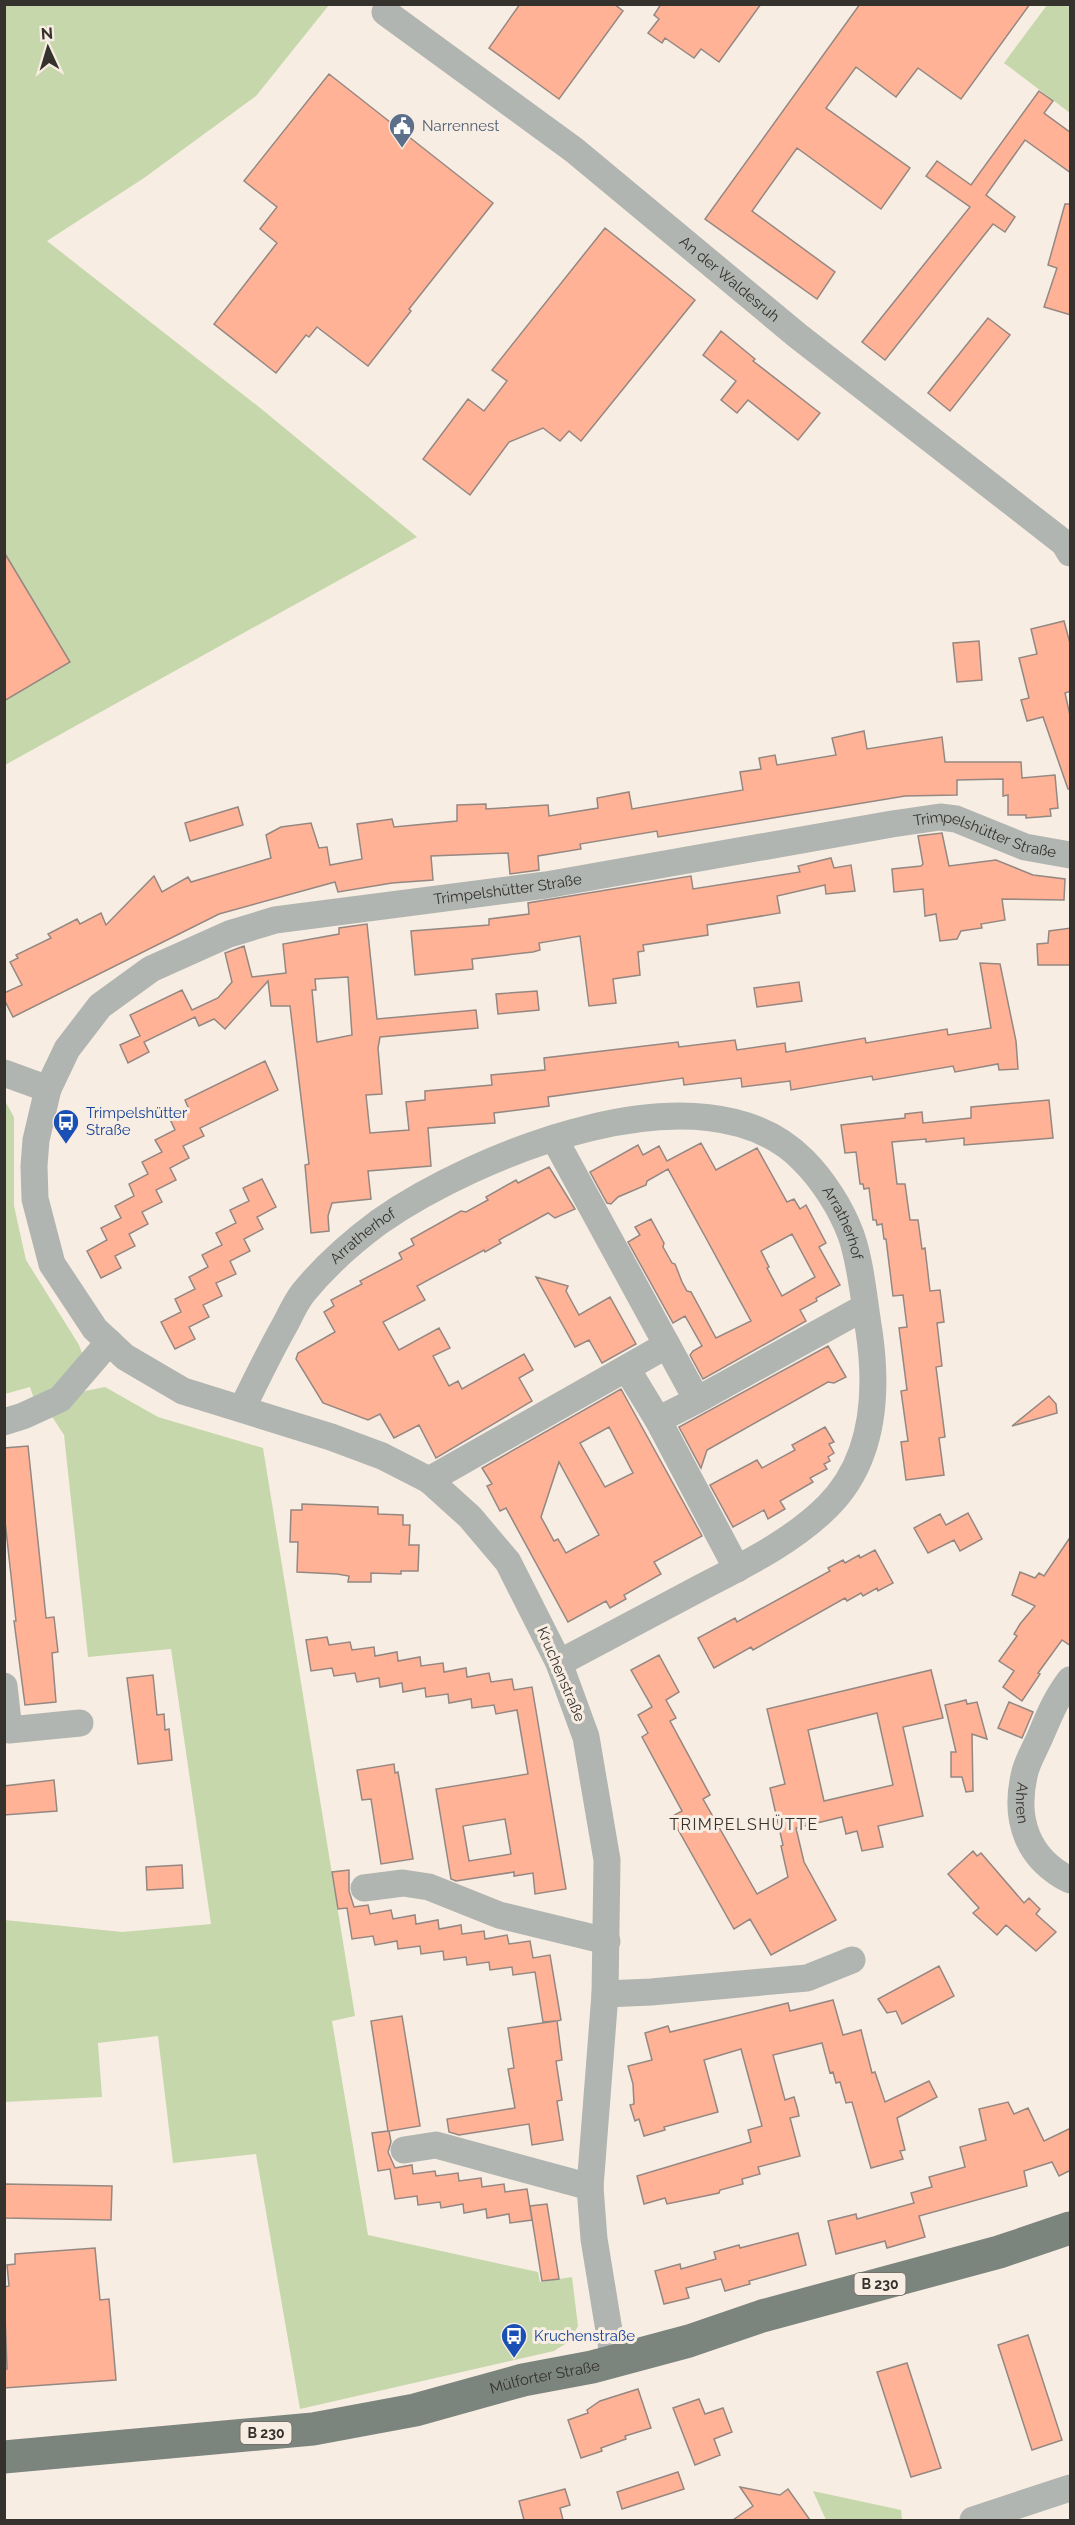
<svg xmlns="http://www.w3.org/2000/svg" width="1075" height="2525" font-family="Raleway,sans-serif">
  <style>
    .green { fill: #c6d8ab }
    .building { fill: #ffb296; stroke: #958782; stroke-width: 1.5; fill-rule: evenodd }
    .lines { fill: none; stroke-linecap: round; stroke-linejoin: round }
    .minor { stroke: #b0b5b1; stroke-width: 27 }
    .major { stroke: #7b857e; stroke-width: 33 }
    .labels { text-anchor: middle; stroke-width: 6; stroke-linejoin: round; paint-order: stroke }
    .shield { fill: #f8ede2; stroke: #706963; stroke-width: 1.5 }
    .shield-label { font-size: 14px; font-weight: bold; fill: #35312d }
    .service-label { font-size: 15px; fill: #4e5e75; stroke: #f8ede2; text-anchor: start }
    .street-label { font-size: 15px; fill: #35312d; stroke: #f8ede2 }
    .transit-label { font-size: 15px; fill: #164399; stroke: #f8ede2; text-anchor: start }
    .neighbourhood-label { font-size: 16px; letter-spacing: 1.5px; fill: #35312d; stroke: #f8ede2 }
  </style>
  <rect width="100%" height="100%" fill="#f8ede2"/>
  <path class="green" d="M4,5H329L256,96L144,178L47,241L259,407L417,537L5,765Z
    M1047,5H1070V113L1004,63Z
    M4,1099L14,1117V1206L26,1260L79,1345L85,1361L35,1402L30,1387L5,1394Z
    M105,1387L158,1417L263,1448L355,2016L332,2021L368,2235L538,2272L540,2282L572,2277L578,2326L570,2341L554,2351L300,2409L256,2154L173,2163L158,2036L98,2043L102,2097L5,2102V1920L122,1932L211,1924L171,1649L88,1657L64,1435L51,1415L85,1391Z
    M813,2491L901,2510L902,2520H826Z"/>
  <path class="building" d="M520,4H614L623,11L559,99L489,48Z
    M661,4H761L719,62L701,49L694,58L665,38L662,43L648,33L659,19L654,15Z
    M860,4H1030L961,99L918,68L896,97L856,67L826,108L910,168L881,209L797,148L752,211L835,272L817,299L705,219Z
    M329,74L493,203L409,309L411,311L368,366L317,327L309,337L306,335L276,373L214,324L277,243L260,229L277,207L244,181Z
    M1039,91L1053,101L1044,113L1071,133V173L1025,140L986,195L1015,217L1005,232L993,224L885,360L862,342L970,207L926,176L937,161L971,185Z
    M1065,204H1071V315L1044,307L1057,268L1048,265Z
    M605,228L695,300L581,441L569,431L560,441L543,428L509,442L470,495L423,459L468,399L484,411L507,381L492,370Z
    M988,318L1010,335L950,411L928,393Z
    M721,331L755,359L753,361L820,413L798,440L748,400L737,413L721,400L736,381L703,355Z
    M4,552L70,662L4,701Z
    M1064,621L1071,647V691L1065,693L1071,720V789H1068L1043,717L1027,721L1021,700L1029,698L1019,658L1037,654L1031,629Z
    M979,641L982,680L957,682L953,643Z
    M864,731L867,749L942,737L945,762H1021L1022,778L1055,775L1058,808L1050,809L1051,816L1026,818V815H1008V795L1003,796V779L957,780V795L905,796L658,837L657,831L580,844L581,849L538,856L539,870L510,874L508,853L431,856L433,880L392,883L338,892L335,882L219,914L13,1017L4,999V993L22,985L10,962L18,958L16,955L51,938L48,934L77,919L80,924L101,913L106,925L154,876L162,892L188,877L191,882L271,858L266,835L281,827L311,823L319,848L327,847L330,865L362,859L357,824L392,819L394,827L457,821V805L486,804V809L548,805L549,816L598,808L597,798L629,792L632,809L743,790L740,772L761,769L759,758L775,755L777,765L836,755L832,738Z
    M238,807L243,825L190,841L185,823Z
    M942,833L949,866L996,860L1033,875L1065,879L1064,900L1002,899L1005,920L981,924L982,928L961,931L957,939L940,941L936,914L925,916L923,889L894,892L892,869L921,866L923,864L918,836Z
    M831,858L834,868L851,865L855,891L826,894L825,885L777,896L780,913L707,925L708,935L643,945L644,951L638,952L640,975L613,979L616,1003L589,1006L580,936L539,943L540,950L533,952L472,959L473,969L415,975L411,931L489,925V919L529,914L528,903L691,876L693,889L800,872L798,866Z
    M367,924L377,1019L476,1010L478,1028L380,1037L378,1048L382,1094L366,1095L370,1133L409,1130L406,1102L425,1100V1091L492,1085L491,1075L545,1070L544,1058L678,1042L679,1047L735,1040L737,1050L785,1043L786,1052L865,1038L866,1043L947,1029L948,1035L991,1028L980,963L1000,964L1016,1041L1018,1069L999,1070L998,1064L955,1072L953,1066L873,1080L872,1076L791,1090L790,1081L742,1087L741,1078L684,1085L683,1078L548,1097L549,1106L494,1113L495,1123L428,1128L431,1166L368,1171L371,1199L332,1203L328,1216L329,1231L311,1233L305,1165L309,1164L290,1006H271L268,981L225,1029L214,1019L199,1026L195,1017L144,1042L149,1052L128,1063L120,1045L140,1036L130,1015L182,990L192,1010L218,998L232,982L225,953L244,946L252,977L286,973L283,944L339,934V928ZM348,977L352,1035L317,1042L312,990H316L315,979Z
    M1071,928V965H1038L1037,944L1048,943L1049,931Z
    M799,982L802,1001L757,1007L754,988Z
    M537,991L539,1010L498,1014L496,994Z
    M265,1061L278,1090L200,1128L204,1136L183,1146L189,1158L170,1168L176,1180L156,1190L162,1202L142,1212L148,1224L129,1234L135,1246L115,1256L121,1268L101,1278L87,1251L107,1240L101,1228L121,1218L115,1206L134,1196L129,1184L148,1174L142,1162L162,1152L155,1140L175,1130L169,1117L188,1107L185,1100Z
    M1049,1100L1053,1138L964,1145V1138L926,1142V1139L892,1142L897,1184H905L910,1220H918L922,1249L925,1248L930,1291L940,1290L944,1322L937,1323L942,1366L936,1367L945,1437L939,1438L944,1475L906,1480L901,1442L908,1441L901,1391L907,1390L899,1328L907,1327L903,1295L893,1296L886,1239H884L882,1224L877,1225L876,1220H873L869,1188L864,1189L863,1184H860L856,1152L845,1153L841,1125L905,1118V1114L922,1112L923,1123L971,1118V1107Z
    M701,1143L716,1170L757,1148L787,1202L794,1199L800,1209L806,1205L826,1243L819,1247L840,1285L816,1298L817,1301L800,1310L806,1321L703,1379L690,1355L693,1351L702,1346L685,1316L673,1323L628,1242L640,1235L635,1227L651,1219L664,1243L663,1247L672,1263L675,1264L682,1282L687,1291L691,1292L716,1338L751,1321L707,1240L668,1169L647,1181L646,1185L618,1197L611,1204L607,1203L590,1172L638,1145L643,1155L659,1146L667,1161ZM792,1234L815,1277L782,1296L767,1268L769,1267L761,1251Z
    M549,1167L575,1209L555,1218L548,1213L499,1240L501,1243L485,1252L484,1250L417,1286L425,1300L383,1322L399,1350L439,1328L450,1348L433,1356L449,1386L458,1381L462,1389L524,1354L533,1370L519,1378L532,1401L436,1458L419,1425L394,1438L380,1414L368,1420L323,1403L296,1359L298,1353L335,1332L324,1312L334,1306L331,1300L362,1284L360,1281L402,1259L399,1253L414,1245L411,1239L461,1211L466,1212L488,1200L486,1197L516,1180L518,1183Z
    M262,1179L276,1207L257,1217L263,1229L244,1239L250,1251L230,1261L236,1274L216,1283L222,1296L203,1305L209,1317L189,1327L195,1339L175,1349L161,1322L181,1312L175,1299L195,1289L189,1277L208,1267L202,1255L222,1245L216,1233L236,1223L230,1210L249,1201L243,1188Z
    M536,1277L568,1286L566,1291L579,1315L610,1297L636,1344L602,1363L589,1340L575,1347Z
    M828,1346L846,1377L834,1383L828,1382L707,1450L701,1468L679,1427Z
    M621,1389L702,1536L654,1562L661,1574L624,1595L626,1599L610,1608L606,1601L568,1622L506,1508L500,1511L487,1486L492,1484L482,1468ZM609,1427L633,1473L605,1487L580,1443ZM559,1462L599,1535L566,1553L558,1539L554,1541L541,1517Z
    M1049,1396L1056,1404L1057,1413L1012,1426Z
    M825,1427L834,1442L829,1444L834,1453L828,1457L830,1461L824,1464L827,1469L810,1478L813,1482L780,1501L785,1509L768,1519L764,1510L733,1527L710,1485L757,1460L762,1468L795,1450L792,1445Z
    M28,1446L46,1618L54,1617L58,1652L52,1653L56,1702L25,1705L14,1621H16L4,1512V1448Z
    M302,1504L378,1507V1514L403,1515V1525H410L409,1545H419L418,1571H401V1574L371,1573V1582H348L349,1576L337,1574L297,1572L298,1542H290L291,1510H302Z
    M968,1513L982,1539L960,1551L954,1540L928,1553L914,1528L940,1514L946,1525Z
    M1071,1536V1646L1062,1640L1038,1673L1040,1674L1022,1701L1003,1687L1014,1671L999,1661L1017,1636L1014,1634L1020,1624L1035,1606L1012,1595L1020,1572L1035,1578L1039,1573L1044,1576Z
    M875,1550L893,1583L878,1591L877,1588L863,1596L861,1593L847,1601L845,1598L753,1650L751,1647L714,1668L698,1638L735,1618L737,1622L830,1571L828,1568L843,1560L845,1563L859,1555L860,1558Z
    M327,1637L329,1645L350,1642L352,1650L374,1647L375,1656L397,1652L398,1661L420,1657L421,1666L443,1663L444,1672L466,1668L467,1677L489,1673L491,1682L512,1679L514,1690L532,1687L566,1889L535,1894L533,1873L514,1876V1872L456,1881L451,1879L436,1789L528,1774L517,1710L496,1714L494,1705L472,1708L471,1699L449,1703L448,1694L426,1697L425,1688L403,1692L402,1683L380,1687L379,1678L357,1682L355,1673L334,1676L332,1668L311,1671L306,1640ZM505,1819L511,1854L469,1861L463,1826Z
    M659,1655L679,1692L666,1700L676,1718L670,1721L710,1795L703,1799L757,1894L788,1877L781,1846L783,1845L770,1788L785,1784L767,1709L931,1670L943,1718L903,1727L923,1816L878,1826L883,1847L862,1851L857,1831L846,1834L842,1817L796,1828L804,1862L836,1920L771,1955L750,1919L734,1929L671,1817L682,1811L642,1737L648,1733L638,1715L652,1707L631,1670ZM877,1713L893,1785L824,1801L808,1730Z
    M153,1675L157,1715L164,1714L165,1730L169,1729L172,1760L138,1764L127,1678Z
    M966,1700L967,1704L977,1702L987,1739L972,1734L973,1791L966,1792L962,1777H951V1752H956L945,1705Z
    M1009,1702L1033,1712L1022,1738L998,1728Z
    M394,1764L395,1773L398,1772L413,1859L381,1864L371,1799L362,1800L357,1770Z
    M54,1780L57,1811L4,1815V1786Z
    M973,1851L977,1856L981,1853L1024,1903L1029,1898L1040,1909L1036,1914L1056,1932L1036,1951L1006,1925L997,1935L973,1913L979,1908L948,1874Z
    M182,1865L183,1888L147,1890L146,1867Z
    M349,1870V1891L354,1907L368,1905L370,1914L391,1910L393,1919L415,1915L416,1924L438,1920L439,1929L461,1925L462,1934L484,1931L485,1939L507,1935L509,1944L530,1941L533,1958L550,1955L561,2020L557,2021L562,2060L556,2061L562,2100L557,2101L563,2140L532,2145L529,2124L459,2135L449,2132L447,2119L515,2108L508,2069L514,2068L508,2028L556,2021L543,2022L535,1972L513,1975L512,1967L490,1970L489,1962L467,1965L466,1957L444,1960L443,1951L421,1954L420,1946L398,1949L397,1941L375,1945L373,1936L352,1939L347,1908L338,1909L332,1872Z
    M939,1966L954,1996L902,2024L896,2011L887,2013L878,1999Z
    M833,2000L843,2035L861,2030L872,2073L875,2072L885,2102L929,2081L937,2097L897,2118L905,2150L900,2151L903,2159L871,2168L852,2102L846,2103L840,2082L836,2083L833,2072L830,2073L822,2043L773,2055L785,2100L794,2097L797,2107L799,2116L790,2118L800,2156L758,2167L760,2174L742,2179L743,2184L720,2190L719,2193L667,2204L665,2198L644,2204L637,2176L751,2142L748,2130L762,2126L741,2049L704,2060L718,2112L664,2127L665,2130L644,2136L639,2119L635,2121L630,2105L634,2104L633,2084L628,2066L652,2060L645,2033L668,2026L670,2032L788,2003L790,2011Z
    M402,2016L420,2126L389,2131L391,2142L388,2152L395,2168L412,2165L413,2174L435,2171L436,2176L458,2173L459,2181L481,2178L482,2187L504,2184L505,2192L527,2189L532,2220L510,2223L509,2214L487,2218L486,2209L464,2213L463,2204L441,2208L440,2202L418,2205L417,2196L395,2199L390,2169L378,2171L372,2133L388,2131L371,2021Z
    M1008,2102L1014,2114L1028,2108L1044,2141L1071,2128V2170L1059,2176L1052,2162L1024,2171L1027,2186L919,2216L925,2237L887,2248L885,2241L836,2254L828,2221L856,2214L857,2219L914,2203L911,2193L932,2187L929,2177L965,2167L960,2147L986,2140L979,2109Z
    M4,2184L112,2186L111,2220L4,2218Z
    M547,2204L559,2279L542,2281L530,2206Z
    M798,2233L806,2265L749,2281L750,2284L725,2291L721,2279L686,2288L689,2298L664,2304L655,2271L680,2264L681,2269L716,2259L714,2252L739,2245L740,2248Z
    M95,2248L100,2300L109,2299L116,2380L4,2388V2369H7L4,2287L9,2286L7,2265L15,2264V2254Z
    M1028,2335L1062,2440L1032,2450L998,2345Z
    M907,2363L941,2468L911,2477L877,2372Z
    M638,2389L651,2428L625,2436L626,2439L601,2448L602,2451L581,2458L568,2420L588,2413L587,2410L600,2401Z
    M699,2399L705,2414L723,2408L732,2432L714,2439L720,2455L695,2465L673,2408Z
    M678,2472L684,2489L622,2509L617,2492Z
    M740,2487L780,2495L788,2489L810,2520H733L753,2506Z
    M565,2489L570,2505L560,2508L563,2520H524L519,2501Z"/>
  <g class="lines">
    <g class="minor">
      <path id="s1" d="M385,12L574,150L798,336L1064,543L1070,553"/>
      <path d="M4,1073L48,1089"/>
      <path d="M554,1138L697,1400L658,1420L737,1569"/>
      <path d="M627,1369L658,1420"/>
      <path d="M697,1400L865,1307"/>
      <path id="s2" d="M242,1409C256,1380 270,1351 286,1323C291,1313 296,1302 303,1293C324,1267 352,1242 379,1222C475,1155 704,1059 803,1160C823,1180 841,1208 851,1235C861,1263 864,1301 869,1331C878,1392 874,1460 828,1506C792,1542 744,1565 700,1588C653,1613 606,1638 559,1663"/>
      <path d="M4,1422L23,1416L60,1399L109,1342"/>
      <path d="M429,1480L667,1345"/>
      <path id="s3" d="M1070,1680C1056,1698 1049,1716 1040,1737C1035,1749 1026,1763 1024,1776C1014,1821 1028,1859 1070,1880"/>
      <path d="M4,1686L9,1730L80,1723"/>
      <path d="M364,1888L403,1883L429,1887L499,1915L607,1941"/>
      <path d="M605,1994L651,1992L807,1978L852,1960"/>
      <path d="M404,2150L436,2145L590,2187"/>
      <path id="s4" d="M614,2361L594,2239L590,2187L605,1994L607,1860L586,1737L559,1663L508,1562L470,1517L429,1480L382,1456L331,1437L183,1391L125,1357L95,1329L52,1264L35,1199L34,1166L36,1140L48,1089L67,1049L100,1006L151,969L229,934L275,920L546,885L892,824L940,817L956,819L1025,847L1070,855"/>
      <path d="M973,2520L1070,2488"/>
    </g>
    <path class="major" id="s5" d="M4,2457L313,2429L415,2410L523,2380L592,2367L689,2341L762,2316L999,2252L1070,2228"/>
  </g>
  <defs>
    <g id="civic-pin" transform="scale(1.35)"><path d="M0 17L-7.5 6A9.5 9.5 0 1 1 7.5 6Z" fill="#5c6f8a" stroke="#f8ede2"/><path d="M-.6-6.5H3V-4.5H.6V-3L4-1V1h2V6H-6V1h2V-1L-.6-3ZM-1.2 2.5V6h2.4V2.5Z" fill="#fff"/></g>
    <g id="bus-pin" transform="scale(1.35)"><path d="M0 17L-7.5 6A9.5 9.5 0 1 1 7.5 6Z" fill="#1a4fb4" stroke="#f8ede2"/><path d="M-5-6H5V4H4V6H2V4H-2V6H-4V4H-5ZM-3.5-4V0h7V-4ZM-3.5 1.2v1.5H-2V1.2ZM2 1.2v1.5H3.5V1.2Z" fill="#fff"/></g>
  </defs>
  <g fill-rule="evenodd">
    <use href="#civic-pin" x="402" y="126"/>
    <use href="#bus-pin" x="66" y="1122"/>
    <use href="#bus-pin" x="514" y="2336"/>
  </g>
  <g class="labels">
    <g class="shield">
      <rect x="854.5" y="2273" width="51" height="22" rx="4.5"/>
      <rect x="240.5" y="2422" width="51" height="22" rx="4.5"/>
    </g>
    <g class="shield-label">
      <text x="880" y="2289">B 230</text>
      <text x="266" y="2438">B 230</text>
    </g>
    <g class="service-label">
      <text x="422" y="131">Narrennest</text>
    </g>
    <g class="street-label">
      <text dy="5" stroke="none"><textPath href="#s1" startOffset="436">An der Waldesruh</textPath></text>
      <text dy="5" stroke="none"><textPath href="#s4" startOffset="2577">Trimpelshütter Straße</textPath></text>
      <text dy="5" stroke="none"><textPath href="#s4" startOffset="2091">Trimpelshütter Straße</textPath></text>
      <text dy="5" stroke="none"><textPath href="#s2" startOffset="768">Arratherhof</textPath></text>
      <text dy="5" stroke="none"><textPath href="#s2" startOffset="214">Arratherhof</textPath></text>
      <text transform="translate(561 1674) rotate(67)" y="5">Kruchenstraße</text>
      <text dy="5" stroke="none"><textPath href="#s3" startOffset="134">Ahren</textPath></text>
      <text dy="5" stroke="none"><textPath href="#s5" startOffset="548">Mülforter Straße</textPath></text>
    </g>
    <g class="transit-label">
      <text x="86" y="1118">Trimpelshütter<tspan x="86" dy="17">Straße</tspan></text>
      <text x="534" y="2341">Kruchenstraße</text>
    </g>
    <g class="neighbourhood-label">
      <text x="744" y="1830">TRIMPELSHÜTTE</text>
    </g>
  </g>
  <rect width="1075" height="2525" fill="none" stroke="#35312d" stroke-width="12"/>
  <g transform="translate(48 48) rotate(356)" stroke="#f8ede2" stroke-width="4.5" paint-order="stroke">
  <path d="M0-4.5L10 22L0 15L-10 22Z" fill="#35312d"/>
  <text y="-9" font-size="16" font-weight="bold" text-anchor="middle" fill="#35312d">N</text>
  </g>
</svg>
